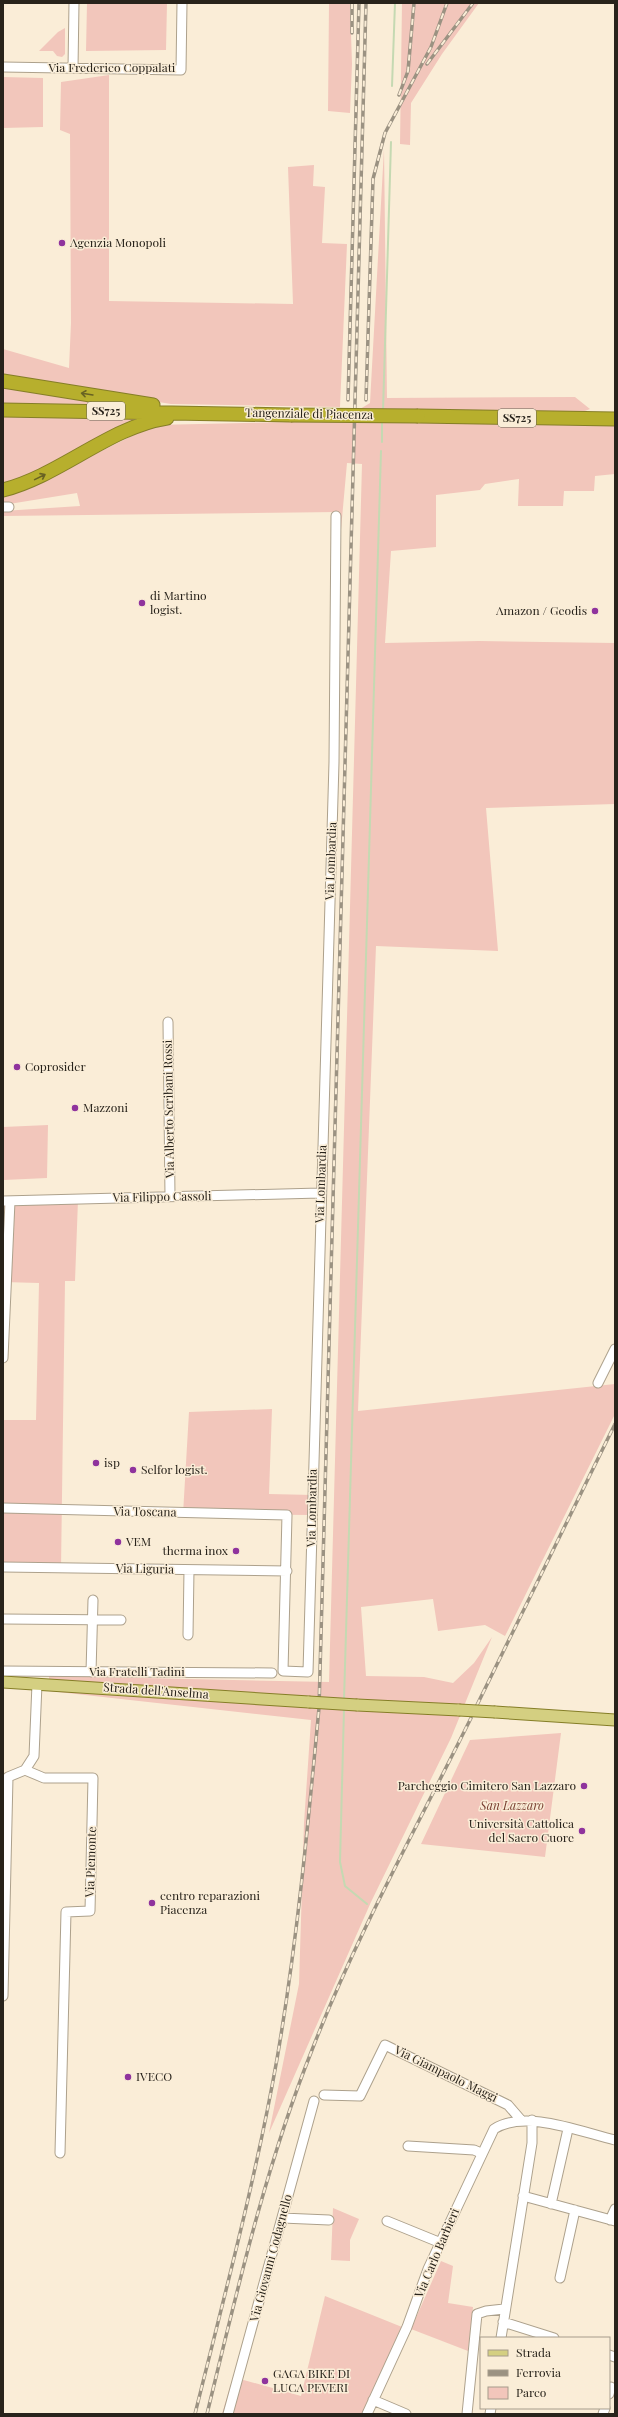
<svg xmlns="http://www.w3.org/2000/svg" width="618" height="2417" font-family="'Playfair Display',serif">
  <style>
    .green { fill: #f2c6bb }
    .lines { fill: none; stroke-linecap: round; stroke-linejoin: round }
    .stream { stroke: #c5d9b2; stroke-width: 2 }
    .minor-casing { stroke: #ada18c; stroke-width: 11 }
    .major-casing { stroke: #857e27; stroke-width: 13 }
    .highway-casing { stroke: #857e27; stroke-width: 15 }
    .minor { stroke: #fff; stroke-width: 9 }
    .major { stroke: #d4cf81; stroke-width: 11 }
    .highway { stroke: #b7af2d; stroke-width: 13 }
    .rail-casing { stroke: #9b9282; stroke-width: 3.5 }
    .rail { stroke: #faedd7; stroke-width: 2; stroke-dasharray: 6; stroke-linecap: butt }
    .major-bridge-casing { stroke: #857e27; stroke-width: 13; stroke-linecap: butt }
    .highway-bridge-casing { stroke: #857e27; stroke-width: 15; stroke-linecap: butt }
    .major-bridge { stroke: #d4cf81; stroke-width: 11 }
    .highway-bridge { stroke: #b7af2d; stroke-width: 13 }
    .oneway { stroke: #686223 }
    .poi-dot { fill: #8f339d; stroke: #faedd7; stroke-width: 1.5 }
    .labels { text-anchor: middle; stroke-width: 3; stroke-linejoin: round; paint-order: stroke }
    .shield { fill: #faedd7; stroke: #676053; stroke-width: 1 }
    .shield-label { font-size: 11px; font-weight: bold; fill: #28231b }
    .street-label { font-size: 12px; fill: #28231b; stroke: #faedd7 }
    .poi-label { font-size: 12px; fill: #28231b; stroke: #faedd7; text-anchor: start }
    .park-label { font-size: 12px; font-style: italic; fill: #793e30; stroke: #faedd7 }
  </style>
  <rect width="100%" height="100%" fill="#faedd7"/>
  <path class="green" d="M87,3H167L166,50L86,51Z
    M329,3H350L352,64L350,113L328,111Z
    M402,3H479L442,54L411,103L410,145L400,144Z
    M65,28V54L62,57L57,56L53,51H39L58,32Z
    M109,75V301L293,304L288,167L314,165L313,186L325,187L322,243L347,244L340,407L171,404L3,377V349L69,368L71,323L70,134L60,130L61,82Z
    M3,77L43,78V127L3,128Z
    M384,149L387,398L575,397L590,409L557,422L615,425V474L595,476L594,491H564L563,506H518L519,479L485,484L480,490L436,495V547L391,551L385,643L479,641L615,643V804L486,808L498,951L376,946L358,1411L615,1384V1414L505,1636L485,1625L438,1631L433,1599L361,1607L366,1676L424,1677L453,1683L474,1663L492,1637L451,1738L371,1902L269,2133L299,1984L304,1823L311,1720L49,1691V1676L329,1682L362,464L347,463L336,585L338,512L3,516V511L80,506L77,493L3,505V494L75,464L154,425L340,421L370,403Z
    M3,384L128,407L3,405Z
    M3,416L142,418L95,444L3,486Z
    M48,1125L47,1178L4,1180L3,1127Z
    M78,1200L75,1281H65L61,1568L3,1566V1420H36L39,1283L3,1282V1201Z
    M272,1409L269,1494L313,1495L312,1515L183,1514L189,1412Z
    M561,1733L545,1857L421,1844L470,1740Z
    M333,2208L359,2219L350,2240V2261L331,2260Z
    M441,2261L453,2266L448,2303L473,2307L468,2351L411,2329Z
    M325,2296L402,2327L365,2414H222L233,2377L301,2396Z"/>
  <g class="lines">
    <path class="stream" d="M392,86L395,3
      M383,411L391,142
      M382,442V421
      M344,1700L381,451
      M344,1709L340,1862L345,1886L367,1904"/>
    <g class="minor-casing">
      <path id="minor" d="M3,67L181,70L182,3
        M73,68L74,3
        M3,507H9
        M168,1022L170,1196
        M3,1201L320,1193
        M3,1358L10,1201
        M598,1383L615,1349
        M3,1508L287,1515L283,1671L308,1672L334,762L336,516
        M3,1567L287,1571
        M3,1619L121,1620
        M188,1635L189,1570
        M3,1671L272,1673
        M91,1672L93,1600
        M37,1684L34,1756L25,1770L44,1778H93L90,1911L66,1912L60,2153
        M3,1996L8,1777L25,1770
        M324,2095L360,2096L385,2045L508,2105L521,2120
        M408,2146L474,2150L481,2153
        M523,2196L615,2221
        M551,2204L568,2129
        M282,2218L329,2220
        M610,2220L615,2209
        M387,2221L441,2243
        M560,2278L575,2210
        M503,2322L554,2338
        M501,2338L532,2143V2120
        M609,2355L615,2357
        M609,2394L611,2387
        M373,2400L406,2414
        M228,2414L314,2101
        M367,2414L407,2327L428,2269L494,2129C525,2109 581,2132 615,2140
        M467,2414L477,2314L486,2311L504,2309
        M490,2414L491,2408
        M603,2414L605,2408"/>
    </g>
    <g class="major-casing">
      <path id="major" d="M3,1682L309,1702
        M357,1705L459,1710
        M495,1712L615,1720"/>
    </g>
    <g class="highway-casing">
      <path id="highway" d="M3,381L153,405
        M3,410L291,415
        M418,416L615,419
        M3,490C61,475 109,427 167,418"/>
    </g>
    <use href="#minor" class="minor"/>
    <use href="#major" class="major"/>
    <use href="#highway" class="highway"/>
    <g class="rail-casing">
      <path id="rail" d="M352,33V3
        M427,64L473,3
        M399,95L408,71L414,3
        M348,400L359,3
        M366,400L373,179L385,133L431,47L447,3
        M477,1705L615,1424
        M195,2414C224,2297 256,2178 277,2059C297,1943 308,1825 319,1708L366,3
        M207,2414C237,2291 265,2168 312,2050C356,1936 417,1827 471,1718"/>
    </g>
    <use href="#rail" class="rail"/>
    <g class="major-bridge-casing">
      <path id="major-bridge" d="M309,1702L357,1705
        M459,1710L495,1712"/>
    </g>
    <g class="highway-bridge-casing">
      <path id="highway-bridge" d="M291,415L418,416"/>
    </g>
    <use href="#major-bridge" class="major-bridge"/>
    <use href="#highway-bridge" class="highway-bridge"/>
  </g>
  <defs><path id="oneway-shaft" d="M-6 0H5M1.5-3L5.5 0L1.5 3" fill="none" stroke-width="1.6" stroke-linecap="round" stroke-linejoin="round"/></defs>
  <g class="oneway">
    <use href="#oneway-shaft" transform="translate(87 394) rotate(-171)"/>
    <use href="#oneway-shaft" transform="translate(40 477) rotate(-26)"/>
  </g>
  <g class="poi-dot">
    <circle cx="62" cy="243" r="4"/>
    <circle cx="142" cy="603" r="4"/>
    <circle cx="595" cy="611" r="4"/>
    <circle cx="17" cy="1067" r="4"/>
    <circle cx="75" cy="1108" r="4"/>
    <circle cx="96" cy="1463" r="4"/>
    <circle cx="133" cy="1470" r="4"/>
    <circle cx="118" cy="1542" r="4"/>
    <circle cx="236" cy="1551" r="4"/>
    <circle cx="584" cy="1786" r="4"/>
    <circle cx="582" cy="1831" r="4"/>
    <circle cx="152" cy="1903" r="4"/>
    <circle cx="128" cy="2077" r="4"/>
    <circle cx="265" cy="2381" r="4"/>
  </g>
  <g class="labels">
    <g class="shield">
      <rect x="87" y="402" width="38" height="18" rx="3"/>
      <rect x="498" y="409" width="38" height="18" rx="3"/>
    </g>
    <g class="shield-label">
      <text x="106" y="415">SS725</text>
      <text x="517" y="422">SS725</text>
    </g>
    <g class="street-label">
      <text x="112" y="72">Via Frederico Coppalati</text>
      <text transform="translate(309 414) rotate(1)" y="4">Tangenziale di Piacenza</text>
      <text transform="translate(331 861) rotate(-88)" y="4">Via Lombardia</text>
      <text transform="translate(169 1109) rotate(-91)" y="4">Via Alberto Scribani Rossi</text>
      <text transform="translate(321 1184) rotate(-88)" y="4">Via Lombardia</text>
      <text transform="translate(162 1197) rotate(-1)" y="4">Via Filippo Cassoli</text>
      <text transform="translate(312 1508) rotate(-89)" y="4">Via Lombardia</text>
      <text transform="translate(145 1512) rotate(1)" y="4">Via Toscana</text>
      <text transform="translate(145 1569) rotate(1)" y="4">Via Liguria</text>
      <text x="137" y="1676">Via Fratelli Tadini</text>
      <text transform="translate(156 1691) rotate(4)" y="4">Strada dell'Anselma</text>
      <text transform="translate(91 1862) rotate(-88)" y="4">Via Piemonte</text>
      <text transform="translate(446 2074) rotate(26)" y="4">Via Giampaolo Maggi</text>
      <text transform="translate(437 2253) rotate(-67)" y="4">Via Carlo Barbieri</text>
      <text transform="translate(271 2258) rotate(-75)" y="4">Via Giovanni Codagnello</text>
    </g>
    <g class="poi-label">
      <text x="70" y="247">Agenzia Monopoli</text>
      <text x="150" y="600">di Martino<tspan x="150" dy="14">logist.</tspan></text>
      <text x="587" y="615" text-anchor="end">Amazon / Geodis</text>
      <text x="25" y="1071">Coprosider</text>
      <text x="83" y="1112">Mazzoni</text>
      <text x="104" y="1467">isp</text>
      <text x="141" y="1474">Selfor logist.</text>
      <text x="126" y="1546">VEM</text>
      <text x="228" y="1555" text-anchor="end">therma inox</text>
      <text x="576" y="1790" text-anchor="end">Parcheggio Cimitero San Lazzaro</text>
      <text x="574" y="1828" text-anchor="end">Università Cattolica<tspan x="574" dy="14">del Sacro Cuore</tspan></text>
      <text x="160" y="1900">centro reparazioni<tspan x="160" dy="14">Piacenza</tspan></text>
      <text x="136" y="2081">IVECO</text>
      <text x="273" y="2378">GAGA BIKE DI<tspan x="273" dy="14">LUCA PEVERI</tspan></text>
    </g>
    <g class="park-label">
      <text x="512" y="1810">San Lazzaro</text>
    </g>
  </g>
  <rect width="618" height="2417" fill="none" stroke="#28231b" stroke-width="8"/>
  <rect x="480" y="2337" width="130" height="72" fill="#faedd7" stroke="#a69c8c"/>
  <rect x="488" y="2350" width="20" height="6" fill="#d4cf81" stroke="#a69c8c"/>
  <text x="516" y="2357" font-size="12" fill="#28231b">Strada</text>
  <rect x="488" y="2370" width="20" height="6" fill="#9b9282" stroke="#a69c8c"/>
  <text x="516" y="2377" font-size="12" fill="#28231b">Ferrovia</text>
  <rect x="488" y="2387" width="20" height="12" fill="#f2c6bb" stroke="#a69c8c"/>
  <text x="516" y="2397" font-size="12" fill="#28231b">Parco</text>
</svg>
